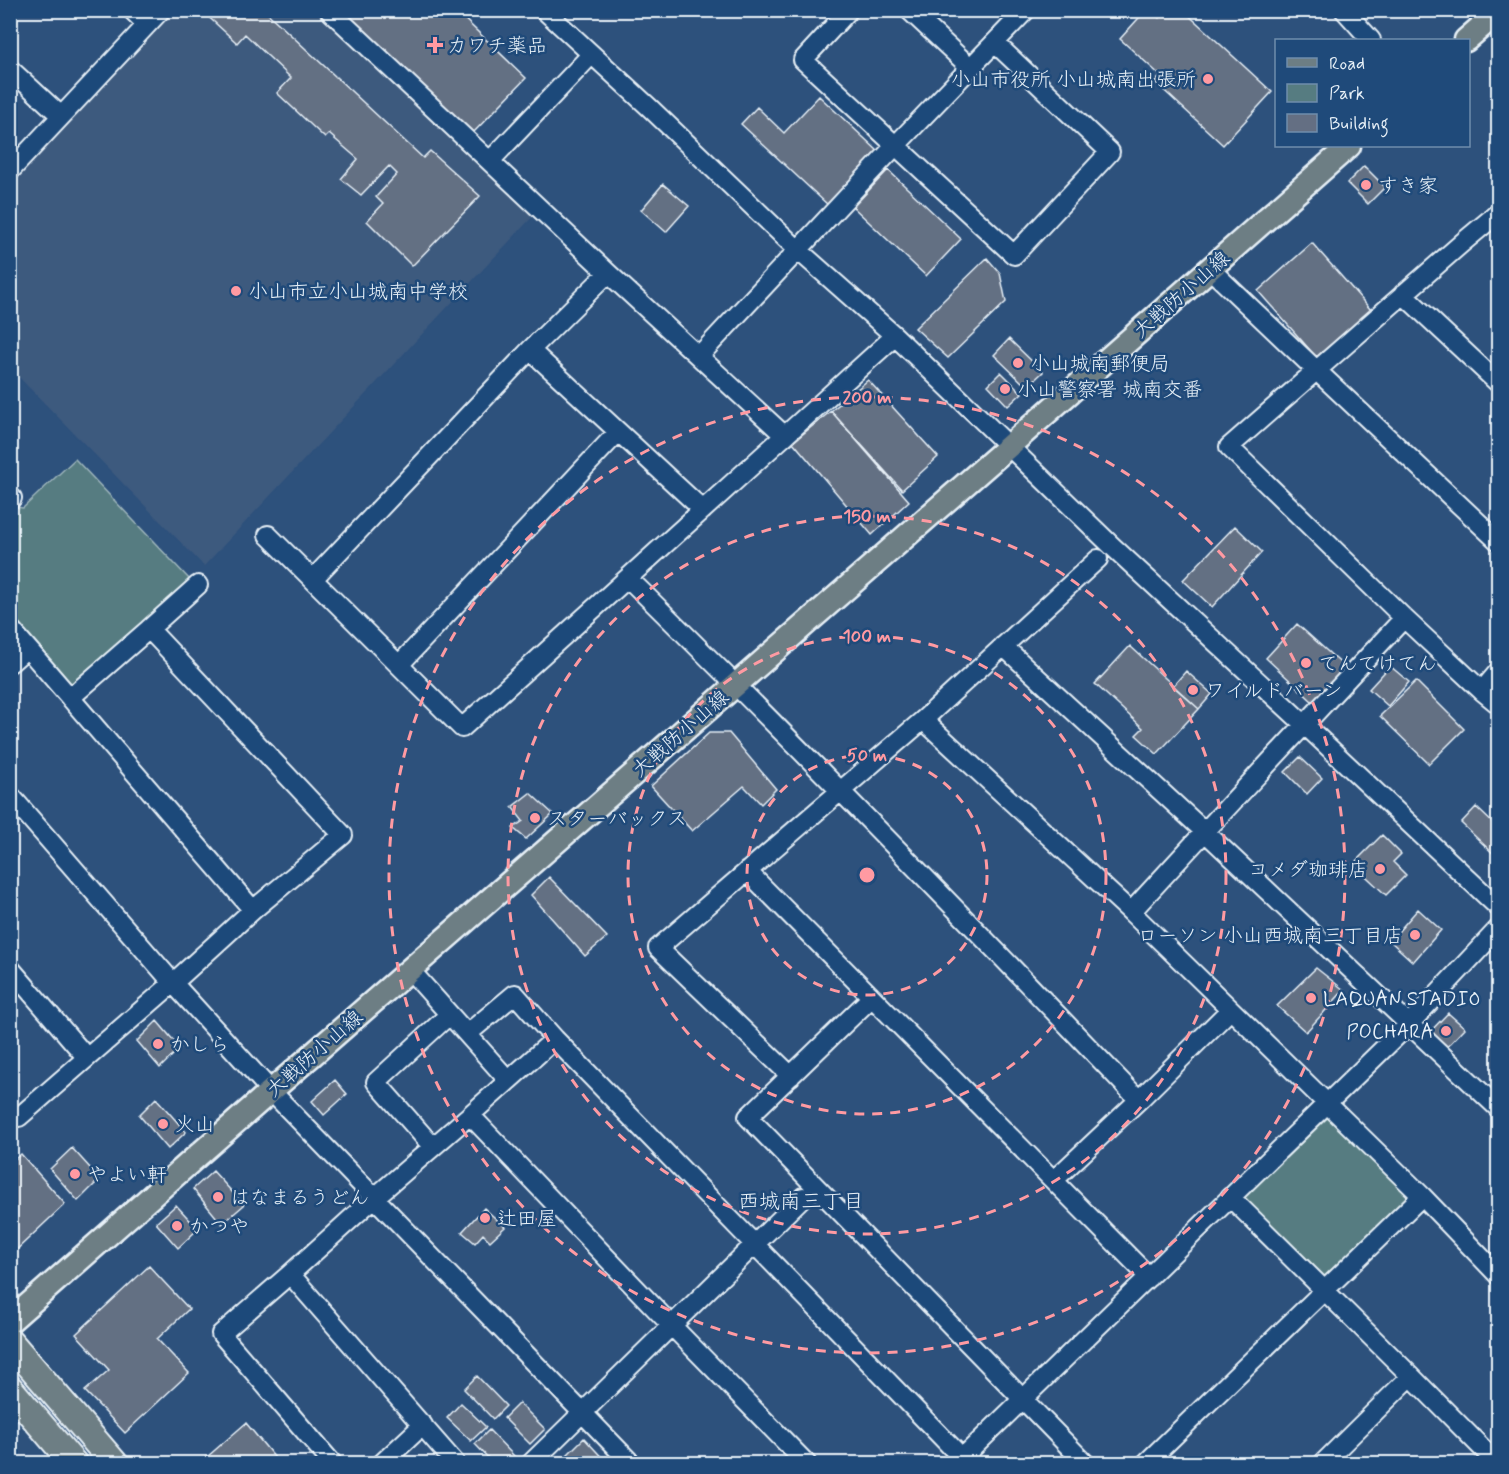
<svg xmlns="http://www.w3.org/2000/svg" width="1509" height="1474" font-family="Mynerve,'Klee One',sans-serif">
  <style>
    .built { fill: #3e5a7e }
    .green { fill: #567c81; stroke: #9fb6bc; stroke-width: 1.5 }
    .building { fill: #646f83; stroke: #e8f1f8; stroke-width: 1.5 }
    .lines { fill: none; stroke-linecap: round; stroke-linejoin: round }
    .minor-casing { stroke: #e8f1f8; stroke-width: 22 }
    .major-casing { stroke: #e8f1f8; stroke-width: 27 }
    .highway-casing { stroke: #e8f1f8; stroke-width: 30 }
    .minor { stroke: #1f4a7a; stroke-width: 18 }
    .major { stroke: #6d7e84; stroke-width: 22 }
    .highway { stroke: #6d7e84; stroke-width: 26 }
    .ring { fill: none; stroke: #ff9aa2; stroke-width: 3; stroke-dasharray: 10 8 }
    .poi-dot { fill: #ff9aa2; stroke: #1f4a7a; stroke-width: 2 }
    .labels { text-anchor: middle; stroke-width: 5; stroke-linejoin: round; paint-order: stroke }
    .poi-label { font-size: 20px; fill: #e8f1f8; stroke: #1f4a7a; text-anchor: start }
    .street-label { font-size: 20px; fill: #e8f1f8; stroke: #1f4a7a }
    .neighbourhood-label { font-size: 21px; fill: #e8f1f8; stroke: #1f4a7a }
    .centre { fill: #ff9aa2; stroke: #1f4a7a; stroke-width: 3 }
    .ring-label { font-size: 18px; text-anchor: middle; font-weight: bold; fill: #ff9aa2; stroke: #1f4a7a; stroke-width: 5; stroke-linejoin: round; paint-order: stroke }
  </style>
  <rect width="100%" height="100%" fill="#2d517c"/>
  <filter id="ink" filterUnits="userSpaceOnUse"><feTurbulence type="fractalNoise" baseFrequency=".0167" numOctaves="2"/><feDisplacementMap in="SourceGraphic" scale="12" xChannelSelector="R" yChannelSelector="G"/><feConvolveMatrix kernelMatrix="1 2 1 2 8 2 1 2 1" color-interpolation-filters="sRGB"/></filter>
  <g filter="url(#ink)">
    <path class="built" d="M173,11H318L535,214L204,566L11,369L10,182Z"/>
    <path class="green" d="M75,459L191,581L73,688L11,616L10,510L15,507L23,508Z
      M1327,1112L1410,1196L1324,1280L1242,1195Z"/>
    <path class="building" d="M201,10H264L423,158L430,151L480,196L412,266L367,221L383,204L376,197L397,174L389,166L361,195L341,179L358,159L329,134L325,138L277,93L291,78L245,34L237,43Z
      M346,10H455L526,78L473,133L345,12Z
      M1146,10H1151L1159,18L1166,10H1183L1272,92L1223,145L1155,82L1161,76L1120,39Z
      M819,96L878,151L828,205L741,124L757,107L784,133Z
      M1364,166L1385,187L1368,204L1347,183Z
      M888,170L961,239L926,276L853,207Z
      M663,184L689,206L666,232L641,210Z
      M1312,243L1371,310L1317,358L1258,291Z
      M987,258L1000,273L1006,302L948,358L915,328Z
      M1009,339L1043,372L1027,387L994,355Z
      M1001,372L1022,393L1008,406L988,385Z
      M868,380L938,457L902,490L831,411Z
      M831,411L909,501L872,535L793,442Z
      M1235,526L1262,552L1212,607L1183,580Z
      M1297,624L1346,668L1313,702L1266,658Z
      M1130,646L1199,709L1157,754L1136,735L1143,728L1095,684Z
      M1390,666L1409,682L1388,706L1369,689Z
      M1186,671L1212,694L1199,709L1173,686Z
      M1416,681L1464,729L1429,764L1380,716Z
      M709,733H729L776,789L761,804L744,786L692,831L651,786Z
      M1300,757L1322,778L1307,794L1285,772Z
      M530,793L553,814L526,839L513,828L523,821L512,807Z
      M1476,807L1498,828V858L1461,823Z
      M1382,835L1401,854L1393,862L1406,875L1386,895L1353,864Z
      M549,877L607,937L585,956L531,895Z
      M1418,909L1441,930L1413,962L1390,941Z
      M1316,968L1344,990L1306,1032L1277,1006Z
      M1448,1013L1465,1028L1445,1049L1428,1034Z
      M157,1021L180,1048L160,1068L137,1041Z
      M335,1080L347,1094L324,1115L312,1101Z
      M156,1098L186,1132L168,1149L139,1115Z
      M72,1148L100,1179L78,1201L50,1169Z
      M21,1154L65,1204L11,1255L10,1163Z
      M213,1171L244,1205L222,1224L193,1189Z
      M176,1205L198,1229L178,1248L156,1223Z
      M484,1208L505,1227L490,1241L483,1234L475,1243L462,1232Z
      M149,1266L189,1309L157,1339L189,1373L125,1433L85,1391L109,1370L76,1334Z
      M477,1376L506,1406L493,1419L464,1389Z
      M461,1403L486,1427L471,1441L447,1418Z
      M519,1403L545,1429L530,1444L504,1418Z
      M246,1423L275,1458L268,1464H199Z
      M489,1430L515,1457L508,1464H494L475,1444Z
      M584,1438L608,1464H558Z"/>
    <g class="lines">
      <g class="minor-casing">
        <path id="minor" d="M132,10L147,25
          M329,10L608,273L785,436
          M544,10L650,108L798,250L895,336L1112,546L1305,725L1498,907
          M849,10L803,60L1014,255L1110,152L995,43
          M909,10L971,68
          M1344,10L1371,40
          M10,69L61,116
          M490,161L591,55
          M10,171L161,10
          M1498,213L1462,243L1229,447L1404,618L1482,691L1498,704
          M1210,269L1317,371L1498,541
          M1403,294L1498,383
          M530,350L703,510
          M699,356L896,145L1026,10
          M10,497L12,498L10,500
          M268,535L462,728L895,336
          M628,578C802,749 971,924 1139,1100
          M313,579L530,350L608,273
          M10,628L253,910
          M149,629L198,585
          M1003,646L1204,831L1498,1108
          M10,663L27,648
          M399,665L618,432
          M1482,691L1498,672
          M923,720L1131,912L1422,1196L1498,1275
          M10,795L173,983L271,1091L632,1464
          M747,871C880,1007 1016,1141 1149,1277
          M1131,912C1221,813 1313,716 1404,618
          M10,968L87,1058
          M410,970L508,1080
          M871,998L748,1117L1086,1464
          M467,1034L515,994L555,1039L968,1464
          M791,1076L658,948L923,720L1098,559
          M470,1115L672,1326L807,1464
          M19,1117L173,983L253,910L343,835L149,629L70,698
          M433,1147L376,1082L449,1015
          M1054,1180L1139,1100L1230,1010
          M1230,1197L1411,1376L1498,1464
          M290,1274L456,1464
          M333,1464L221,1334L290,1274L374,1198L470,1115L555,1039
          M381,1464L423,1425
          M530,1464L803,1197
          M956,1464L1410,1023L1498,929
          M1145,1464L1422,1196
          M1322,1464L1411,1376"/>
      </g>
      <g class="major-casing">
        <path id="major" d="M1466,40L1498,12
          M10,1321L271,1091L1008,447L1349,146"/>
      </g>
      <g class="highway-casing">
        <path id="highway" d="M10,1342L115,1464
          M10,1389L74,1464"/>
      </g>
      <use href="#minor" class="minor"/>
      <use href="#major" class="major"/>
      <use href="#highway" class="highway"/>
    </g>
  </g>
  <g class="ring">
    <circle cx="867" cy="875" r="120"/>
    <circle cx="867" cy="875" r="239"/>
    <circle cx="867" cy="875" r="359"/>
    <circle cx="867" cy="875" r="478"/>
  </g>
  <g class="poi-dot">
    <path d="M432 36h6v6h6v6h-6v6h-6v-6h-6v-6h6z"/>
    <circle cx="1208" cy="79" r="6"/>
    <circle cx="1366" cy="185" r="6"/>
    <circle cx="236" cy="291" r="6"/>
    <circle cx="1018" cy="363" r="6"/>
    <circle cx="1005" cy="389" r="6"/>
    <circle cx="1306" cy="663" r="6"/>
    <circle cx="1193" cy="690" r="6"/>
    <circle cx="535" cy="818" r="6"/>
    <circle cx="1380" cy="869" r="6"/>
    <circle cx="1415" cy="935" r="6"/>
    <circle cx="1311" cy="998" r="6"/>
    <circle cx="1446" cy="1031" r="6"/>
    <circle cx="158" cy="1044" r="6"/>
    <circle cx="163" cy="1124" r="6"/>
    <circle cx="75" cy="1174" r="6"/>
    <circle cx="218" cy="1197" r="6"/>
    <circle cx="485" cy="1218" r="6"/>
    <circle cx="177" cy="1226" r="6"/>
  </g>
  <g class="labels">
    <g class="poi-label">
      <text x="447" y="52">カワチ薬品</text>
      <text x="1196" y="86" text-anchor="end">小山市役所 小山城南出張所</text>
      <text x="1378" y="192">すき家</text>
      <text x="248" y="298">小山市立小山城南中学校</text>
      <text x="1030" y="370">小山城南郵便局</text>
      <text x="1017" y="396">小山警察署 城南交番</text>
      <text x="1318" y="670">てんてけてん</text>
      <text x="1205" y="697">ワイルドバーン</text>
      <text x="547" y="825">スターバックス</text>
      <text x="1368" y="876" text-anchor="end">コメダ珈琲店</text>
      <text x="1403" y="942" text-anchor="end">ローソン 小山西城南三丁目店</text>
      <text x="1323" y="1005">LAQUAN STADIO</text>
      <text x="1434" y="1038" text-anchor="end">POCHARA</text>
      <text x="170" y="1051">かしら</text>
      <text x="175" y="1131">火山</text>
      <text x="87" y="1181">やよい軒</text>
      <text x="230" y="1204">はなまるうどん</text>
      <text x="497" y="1225">辻田屋</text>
      <text x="189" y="1233">かつや</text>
    </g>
    <g class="street-label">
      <text transform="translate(1181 294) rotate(-41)" y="7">大戦防小山線</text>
      <text transform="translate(680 733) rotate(-41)" y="7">大戦防小山線</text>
      <text transform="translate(314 1053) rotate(-41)" y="7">大戦防小山線</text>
    </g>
    <g class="neighbourhood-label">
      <text x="801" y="1208">西城南三丁目</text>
    </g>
  </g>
  <circle cx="867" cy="875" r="9" class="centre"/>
  <g class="ring-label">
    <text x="867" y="403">200 m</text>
    <text x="867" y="522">150 m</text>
    <text x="867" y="642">100 m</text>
    <text x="867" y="761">50 m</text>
  </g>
  <rect width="1509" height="1474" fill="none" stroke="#1f4a7a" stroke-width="36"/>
  <rect x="18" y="18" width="1473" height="1438" fill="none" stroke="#e8f1f8" stroke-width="2" filter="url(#ink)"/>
  <rect x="1275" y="39" width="195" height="108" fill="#1f4a7a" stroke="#6f8dac" stroke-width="1.5"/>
  <rect x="1287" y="58" width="30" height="9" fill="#6d7e84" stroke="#6f8dac" stroke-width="1.5"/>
  <text x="1329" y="69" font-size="18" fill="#e8f1f8">Road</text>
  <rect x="1287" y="84" width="30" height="18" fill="#567c81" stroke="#6f8dac" stroke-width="1.5"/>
  <text x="1329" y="99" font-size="18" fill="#e8f1f8">Park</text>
  <rect x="1287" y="114" width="30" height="18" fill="#646f83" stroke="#6f8dac" stroke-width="1.5"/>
  <text x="1329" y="129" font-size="18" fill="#e8f1f8">Building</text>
</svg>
